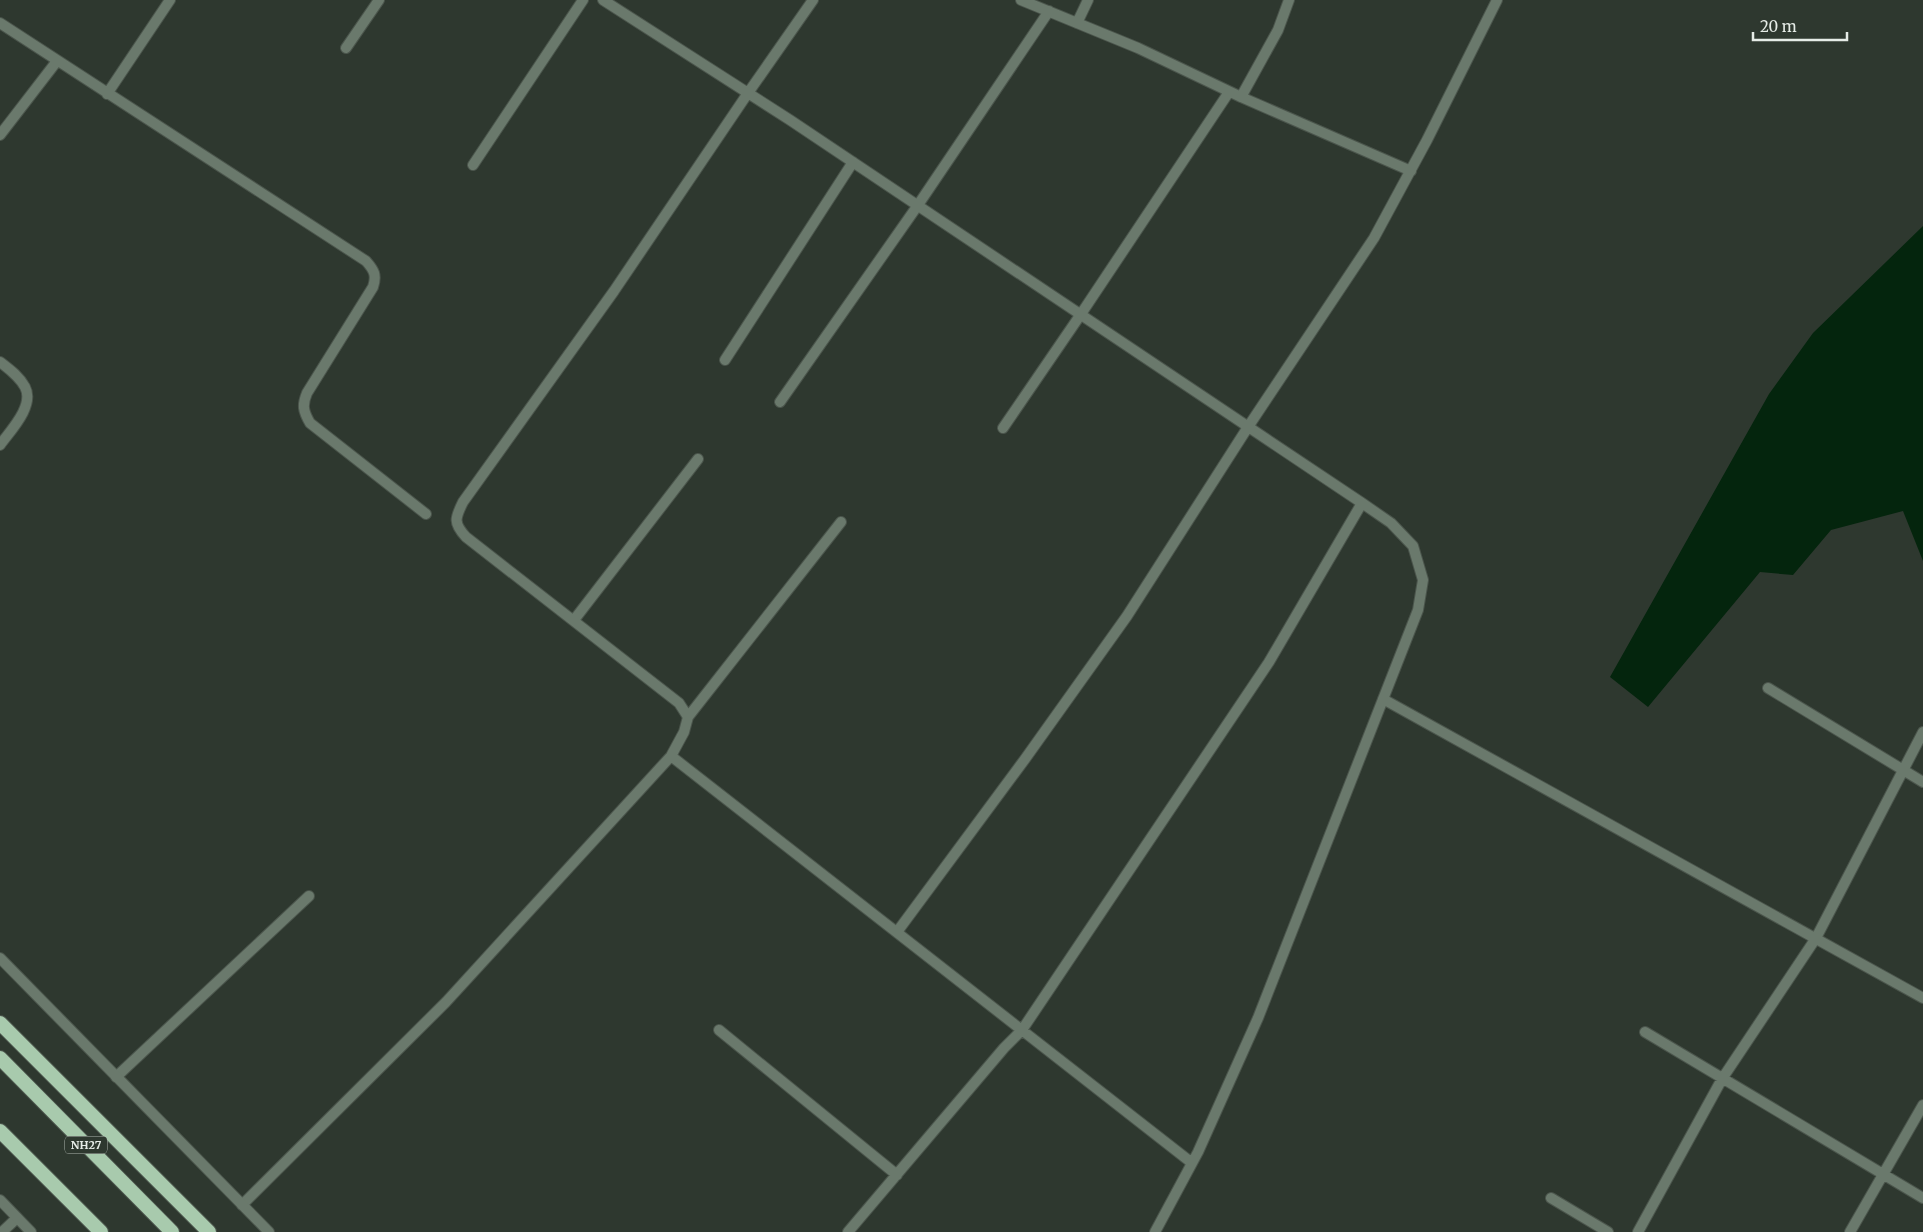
<svg xmlns="http://www.w3.org/2000/svg" width="1923" height="1232" font-family="Merriweather,serif">
  <style>
    .water { fill: #04250d }
    .lines { fill: none; stroke-linecap: round; stroke-linejoin: round }
    .service-casing { stroke: #4b554c; stroke-width: 12 }
    .minor-casing { stroke: #4b554c; stroke-width: 12 }
    .tertiary-casing { stroke: #4b554c; stroke-width: 12 }
    .trunk-casing { stroke: #4b554c; stroke-width: 16 }
    .service { stroke: #6a796c; stroke-width: 10 }
    .minor { stroke: #6a796c; stroke-width: 10 }
    .tertiary { stroke: #6a796c; stroke-width: 10 }
    .trunk { stroke: #a8caad; stroke-width: 14 }
    .labels { text-anchor: middle; stroke-width: 4.5; stroke-linejoin: round; paint-order: stroke }
    .shield { fill: #2e382f; stroke: #afb6b0; stroke-width: 1 }
    .shield-label { font-size: 11px; font-weight: bold; fill: #e6ece7 }
  </style>
  <rect width="100%" height="100%" fill="#2e382f"/>
  <path class="water" d="M1923,226V561L1903,511L1831,530L1793,575L1760,572L1648,707L1610,677L1769,394L1813,333Z"/>
  <g class="lines">
    <g class="service-casing">
      <path id="service" d="M346,48L379,0
        M473,165L583,0
        M0,362C9,369 19,376 25,387C35,406 10,431 0,445
        M1003,428L1081,314
        M116,1077L309,896"/>
    </g>
    <g class="minor-casing">
      <path id="minor" d="M603,0L790,120L1362,503L1391,523L1413,546L1423,580L1418,610L1258,1018L1198,1152L1155,1232
        M1021,0L1138,48L1241,97L1411,171
        M0,23L366,261C374,270 377,275 373,287L307,393C302,405 303,411 310,423L426,514
        M1077,23L1088,0
        M107,94L170,0
        M1241,97L1278,30L1289,0
        M0,135L57,61
        M1081,314L1229,92
        M725,360L853,162
        M780,402L918,205L1049,11
        M574,620L698,459
        M1768,688L1923,782
        M1383,699L1923,998
        M688,717L841,522
        M671,756L1192,1163
        M897,932L1025,759L1127,616L1248,427L1374,238L1427,140L1497,0
        M719,1030L897,1175
        M1645,1032L1923,1198
        M1551,1198L1608,1232
        M242,1205L446,1002L671,756L684,732L688,717L679,703L466,537C453,523 455,518 463,502L614,291L748,93L813,0
        M2,1232L17,1218
        M848,1232L1004,1048L1022,1030L1269,662L1362,503
        M1638,1232L1722,1079L1816,938L1923,732
        M1850,1232L1923,1105"/>
    </g>
    <g class="tertiary-casing">
      <path id="tertiary" d="M0,958L269,1232
        M0,1200L31,1232"/>
    </g>
    <g class="trunk-casing">
      <path id="trunk" d="M0,1023L209,1232
        M0,1058L172,1232
        M0,1131L101,1232"/>
    </g>
    <use href="#service" class="service"/>
    <use href="#minor" class="minor"/>
    <use href="#tertiary" class="tertiary"/>
    <use href="#trunk" class="trunk"/>
  </g>
  <g class="labels">
    <rect class="shield" x="65" y="1136.5" width="42" height="17" rx="4"/>
    <g class="shield-label">
      <text x="86" y="1149">NH27</text>
    </g>
  </g>
  <path d="M1753 32v8h94v-8" fill="none" stroke="#e6ece7" stroke-width="2.5"/>
  <text x="1760" y="32" font-size="15" fill="#e6ece7" stroke="#2e382f" stroke-width="4" paint-order="stroke">20 m</text>
</svg>
